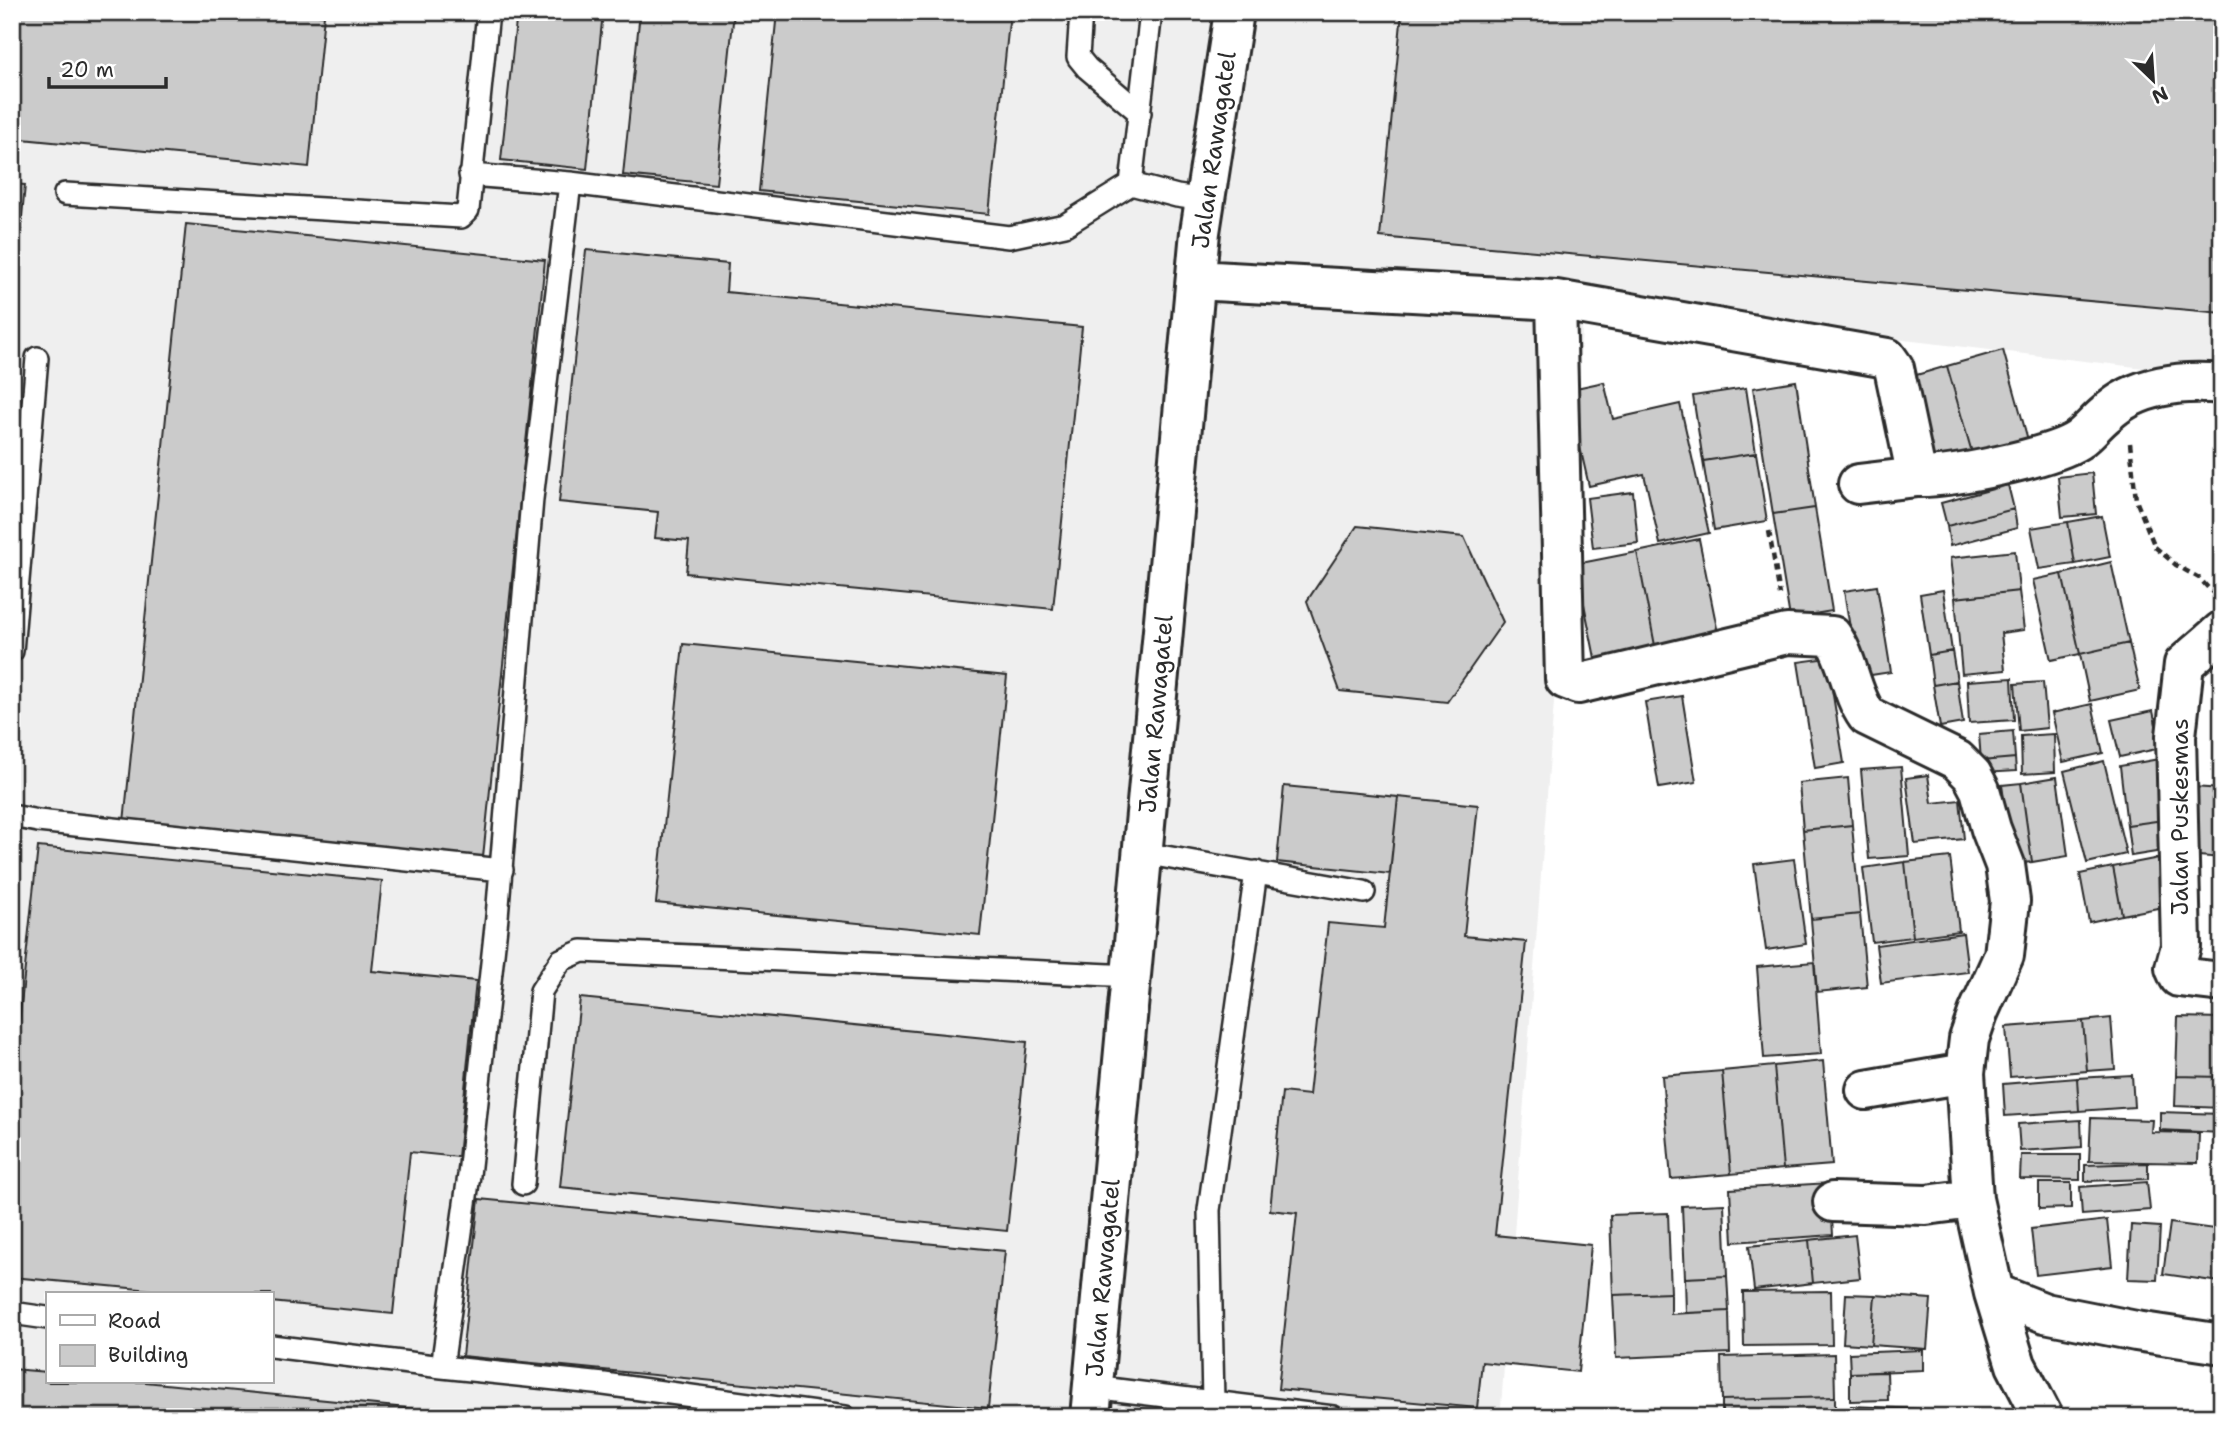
<svg xmlns="http://www.w3.org/2000/svg" width="2234" height="1429" font-family="'Shantell Sans',sans-serif">
  <style>
    .built { fill: #efefef; fill-rule: evenodd }
    .building { fill: #cbcbcb; stroke: #2b2b2b; stroke-width: 2 }
    .lines { fill: none; stroke-linecap: round; stroke-linejoin: round }
    .service-casing { stroke: #2b2b2b; stroke-width: 26 }
    .minor-casing { stroke: #2b2b2b; stroke-width: 44 }
    .path { stroke: #2b2b2b; stroke-width: 4.5; stroke-dasharray: 7 5; stroke-linecap: butt }
    .service { stroke: #fff; stroke-width: 21 }
    .minor { stroke: #fff; stroke-width: 38 }
    .labels { text-anchor: middle; stroke-width: 5; stroke-linejoin: round; paint-order: stroke }
    .street-label { font-size: 24px; fill: #2b2b2b; stroke: #fff }
  </style>
  <rect width="100%" height="100%" fill="#fff"/>
  <filter id="ink" filterUnits="userSpaceOnUse"><feTurbulence type="fractalNoise" baseFrequency=".0143" numOctaves="2"/><feDisplacementMap in="SourceGraphic" scale="14" xChannelSelector="R" yChannelSelector="G"/><feConvolveMatrix kernelMatrix="1 2 1 2 8 2 1 2 1" color-interpolation-filters="sRGB"/></filter>
  <g filter="url(#ink)">
    <path class="built" d="M12,12H2222V377L1584,303L1501,1407L1508,1417H12ZM47,1294H271V1382H47Z"/>
    <path class="building" d="M12,12H299L324,15L309,167L12,138Z
      M517,12H603L587,169L501,160Z
      M640,12H734L716,184L623,175Z
      M777,12H1010L989,214L759,191Z
      M1402,12H2222V313L1380,237Z
      M12,184L25,185L16,281L12,280Z
      M186,224L545,260L483,857L124,822Z
      M586,250L728,264L726,292L1082,327L1053,609L686,573L689,541L655,538L658,512L559,502Z
      M2003,350L2028,440L1973,456L1947,366Z
      M1947,366L1973,456L1929,469L1903,379Z
      M1796,381L1815,508L1773,514L1753,388Z
      M1604,382L1613,419L1680,404L1709,533L1660,544L1644,474L1589,486L1567,390Z
      M1746,388L1756,453L1703,461L1693,396Z
      M1756,453L1767,521L1714,530L1703,461Z
      M2092,473L2096,514L2062,517L2058,477Z
      M2008,485L2014,509L1947,526L1941,503Z
      M1633,492L1638,543L1593,548L1587,498Z
      M1815,508L1832,611L1790,618L1773,514Z
      M2014,509L2017,528L1950,546L1947,526Z
      M2102,516L2110,557L2075,564L2068,522Z
      M2068,522L2075,564L2039,569L2031,528Z
      M1357,526L1464,537L1503,622L1447,702L1340,691L1307,601Z
      M1699,539L1720,643L1657,656L1637,552Z
      M2015,551L2019,591L1955,598L1950,558Z
      M1637,552L1657,656L1597,668L1576,564Z
      M2111,562L2129,643L2080,654L2062,574Z
      M2062,574L2080,654L2051,660L2033,580Z
      M1877,586L1891,672L1858,677L1844,591Z
      M1943,590L1952,651L1929,655L1920,594Z
      M2019,591L2024,630L2001,633L2005,670L1962,674L1955,598Z
      M2129,643L2140,690L2090,701L2080,654Z
      M683,644L1007,676L980,935L656,903Z
      M1952,651L1957,681L1933,685L1929,655Z
      M1827,658L1844,763L1815,768L1798,662Z
      M2012,678L2014,720L1969,723L1967,681Z
      M1957,681L1963,723L1940,727L1933,685Z
      M2043,682L2047,728L2019,731L2015,684Z
      M1682,696L1696,782L1659,788L1645,702Z
      M2092,704L2103,753L2063,762L2052,713Z
      M2153,711L2161,748L2120,757L2111,720Z
      M2013,731L2015,758L1981,761L1979,734Z
      M2054,734L2055,772L2022,774L2021,736Z
      M2015,758L2016,771L1983,773L1981,761Z
      M2159,759L2171,819L2127,825L2120,766Z
      M2104,761L2126,854L2087,863L2064,771Z
      M1901,767L1909,856L1869,859L1861,770Z
      M1928,775L1932,803L1960,800L1964,839L1915,844L1906,778Z
      M2057,777L2068,856L2032,862L2021,783Z
      M1848,778L1852,825L1803,830L1799,783Z
      M2021,783L2032,862L2013,864L2002,785Z
      M1284,786L1398,797L1390,874L1277,862Z
      M2193,787L2222,789V858L2187,855Z
      M1398,797L1478,805L1464,936L1526,942L1495,1235L1591,1245L1578,1372L1482,1362L1477,1408L1278,1389L1297,1213L1270,1210L1282,1092L1309,1095L1328,923L1384,928Z
      M2171,819L2175,849L2131,856L2127,825Z
      M1852,825L1860,914L1811,919L1803,830Z
      M38,847L382,881L372,971L476,981L458,1157L410,1152L393,1314L271,1302V1294H194L12,1277V1088Z
      M1950,857L1959,931L1913,937L1905,862Z
      M2164,857L2173,905L2122,915L2113,867Z
      M1794,859L1806,944L1766,950L1754,864Z
      M1905,862L1913,937L1872,942L1863,868Z
      M2113,867L2122,915L2089,922L2080,874Z
      M1860,914L1867,987L1817,992L1811,919Z
      M1963,933L1968,972L1881,983L1876,945Z
      M1814,962L1821,1054L1764,1058L1757,967Z
      M580,998L1027,1042L1007,1231L560,1187Z
      M2178,1017L2222,1018V1077L2176,1076Z
      M2111,1018L2115,1069L2087,1071L2083,1021Z
      M2083,1021L2087,1071L2010,1077L2006,1027Z
      M1823,1061L1832,1165L1783,1169L1774,1066Z
      M1774,1066L1783,1169L1731,1174L1722,1071Z
      M1722,1071L1731,1174L1671,1179L1662,1076Z
      M2132,1075L2134,1107L2079,1111L2077,1078Z
      M2176,1076L2222,1077V1108L2175,1106Z
      M2077,1078L2079,1111L2005,1116L2003,1084Z
      M2160,1112L2222,1114V1133L2160,1130Z
      M2091,1118L2152,1120L2151,1132L2199,1133L2198,1163L2089,1161Z
      M2081,1120L2082,1147L2020,1151L2018,1124Z
      M2021,1155H2080V1180L2020,1179Z
      M2148,1163V1179L2085,1181V1165Z
      M2147,1182L2150,1210L2082,1215L2080,1187Z
      M1830,1183L1833,1235L1733,1242L1730,1189Z
      M2039,1183H2071V1208L2039,1209Z
      M479,1199L1005,1251L988,1408L462,1356Z
      M1724,1204L1727,1276L1685,1278L1682,1206Z
      M1668,1213L1671,1293L1613,1295L1610,1215Z
      M2107,1220L2112,1266L2036,1275L2031,1229Z
      M2170,1223L2222,1230L2220,1282L2163,1274Z
      M2131,1225L2160,1227L2157,1280L2128,1279Z
      M1855,1235L1860,1278L1813,1283L1809,1240Z
      M1809,1240L1813,1283L1754,1290L1749,1246Z
      M1727,1276L1729,1311L1686,1313L1685,1278Z
      M1831,1291L1832,1345L1744,1346L1743,1292Z
      M1671,1293V1314L1729,1311L1730,1353L1616,1358L1613,1295Z
      M1846,1294L1875,1295L1871,1345L1843,1343Z
      M1875,1295L1931,1299L1927,1349L1871,1345Z
      M1923,1350V1370L1850,1373L1849,1353Z
      M1834,1354L1835,1397L1722,1400L1721,1357Z
      M12,1369L47,1372V1382H145L436,1411L435,1417H12Z
      M1887,1372L1888,1400L1850,1401V1373Z
      M1835,1397V1417H1722V1400Z
      M1851,1406L1918,1409L1917,1417H1850Z
      M492,1409L570,1417H492Z"/>
    <g class="lines">
      <g class="service-casing">
        <path id="service" d="M1081,12L1078,57L1087,68L1140,113
          M1151,12L1131,184L1177,196L1205,200
          M470,175L570,183L1009,237L1065,225L1131,184
          M65,194L461,217L468,210L488,12
          M12,651L37,358
          M12,816L38,821L502,870
          M1143,853L1364,892
          M523,1184L541,991L561,960L582,951L1132,976
          M12,1313L47,1318
          M271,1346L442,1367L469,1175L497,917L532,499L570,183
          M442,1367L604,1384L845,1417
          M1093,1387L1333,1417
          M1213,1402L1209,1210L1256,872"/>
      </g>
      <g class="minor-casing">
        <path id="minor" d="M1196,280L1556,300L1887,358L1894,368L1917,477C1950,478 2050,458 2078,440C2089,432 2096,422 2106,414C2136,385 2182,380 2222,384
          M1556,300L1565,679L1578,684L1787,634L1832,636C1849,660 1850,692 1867,716L1957,760L1972,775L1980,790L1991,829L2005,865L2010,901L2004,955L1978,1013L1969,1039L1965,1073L1973,1199L1994,1293L2045,1313L2136,1331L2222,1344
          M1858,484L1917,477
          M2222,631L2184,664L2176,736L2181,946L2175,968L2179,977L2222,982
          M1866,1090L1965,1073
          M1833,1202L1926,1205L1973,1199
          M1994,1293L2016,1365L2043,1417
          M1090,1417L1200,232L1234,12"/>
      </g>
      <path class="path" d="M2130,443L2136,500L2155,547L2176,565L2199,578L2214,594
        M1769,531L1780,595"/>
      <use href="#service" class="service"/>
      <use href="#minor" class="minor"/>
    </g>
  </g>
  <g class="labels">
    <g class="street-label">
      <text transform="translate(1214 150) rotate(-82)" y="8">Jalan Rawagatel</text>
      <text transform="translate(1156 714) rotate(-85)" y="8">Jalan Rawagatel</text>
      <text transform="translate(2180 817) rotate(-90)" y="8">Jalan Puskesmas</text>
      <text transform="translate(1103 1278) rotate(-85)" y="8">Jalan Rawagatel</text>
    </g>
  </g>
  <rect width="2234" height="1429" fill="none" stroke="#fff" stroke-width="42"/>
  <rect x="21" y="21" width="2192" height="1387" fill="none" stroke="#2b2b2b" stroke-width="2.5" filter="url(#ink)"/>
  <rect x="46" y="1292" width="228" height="91" fill="#ffffff" stroke="#aaaaaa" stroke-width="2"/>
  <rect x="60" y="1315" width="35" height="10" fill="#ffffff" stroke="#aaaaaa" stroke-width="2"/>
  <text x="108" y="1328" font-size="21" fill="#2b2b2b">Road</text>
  <rect x="60" y="1345" width="35" height="21" fill="#cbcbcb" stroke="#aaaaaa" stroke-width="2"/>
  <text x="108" y="1362" font-size="21" fill="#2b2b2b">Building</text>
  <g transform="translate(2153 80) rotate(155)" stroke="#ffffff" stroke-width="5" paint-order="stroke">
  <path d="M0-5L12 26L0 18L-12 26Z" fill="#2b2b2b"/>
  <text y="-10" font-size="19" font-weight="bold" text-anchor="middle" fill="#2b2b2b">N</text>
  </g>
  <path d="M49 77v10h117v-10" fill="none" stroke="#2b2b2b" stroke-width="3.5"/>
  <text x="60" y="77" font-size="21" fill="#2b2b2b" stroke="#ffffff" stroke-width="5" paint-order="stroke">20 m</text>
</svg>
